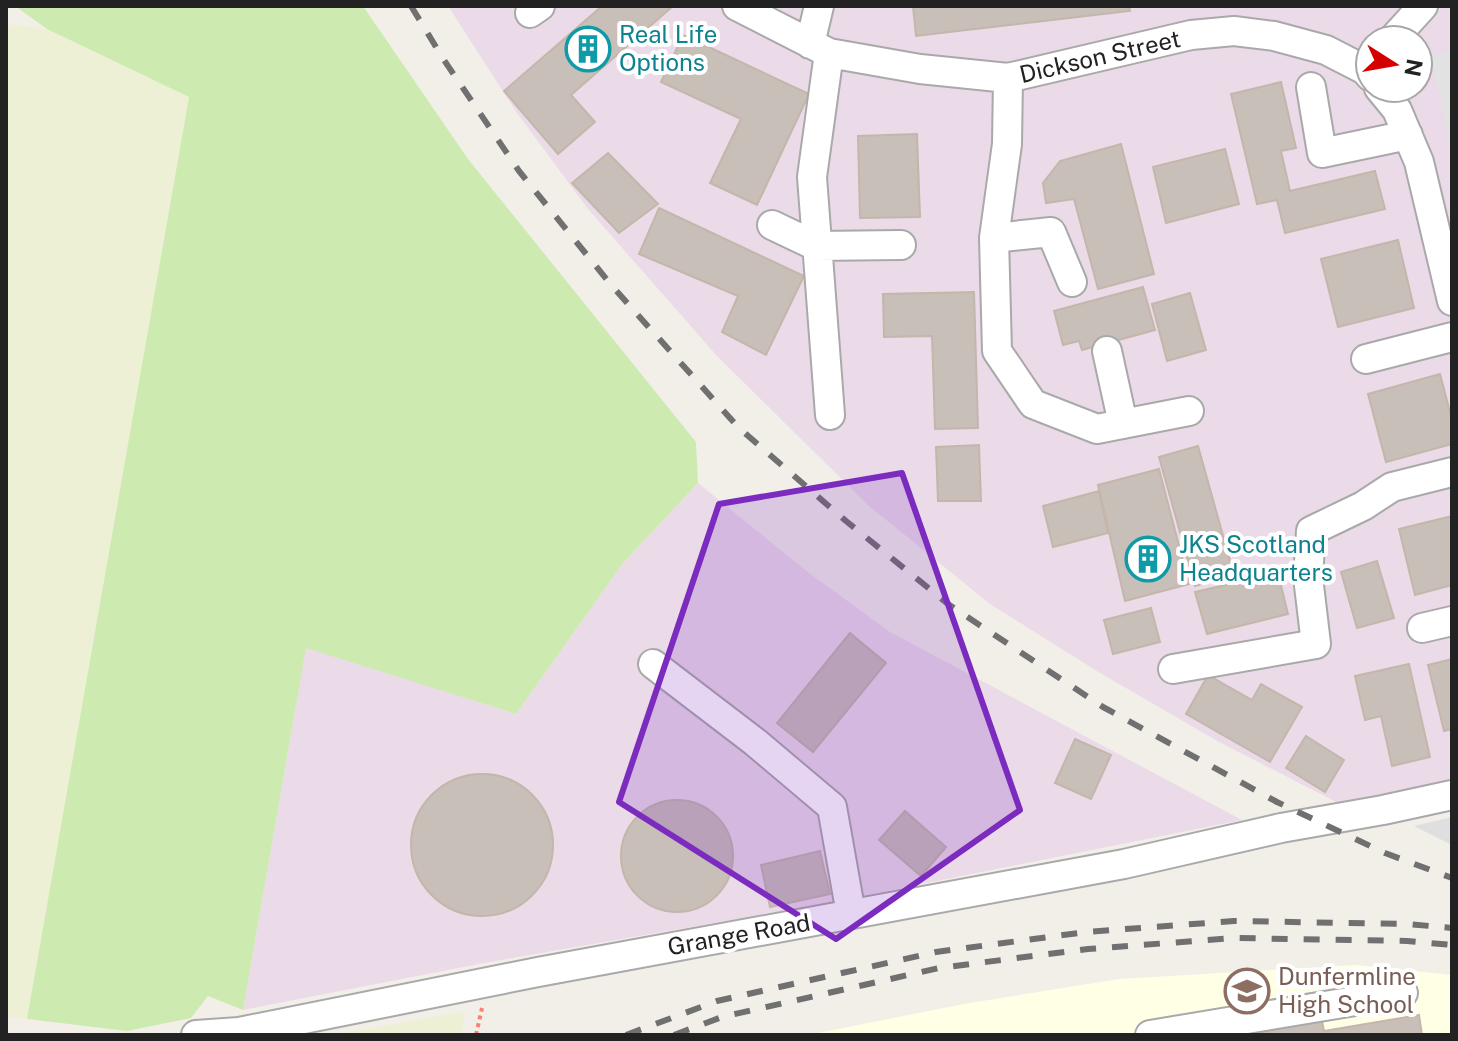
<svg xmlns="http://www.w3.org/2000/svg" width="1458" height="1041" font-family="'Public Sans',sans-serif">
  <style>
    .residential { fill: #e0dfdf }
    .industrial { fill: #ebdbe8; fill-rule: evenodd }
    .education { fill: #ffffe5 }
    .farmland { fill: #eef0d5 }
    .grass { fill: #cdebb0 }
    .parking { fill: #e2e2e2 }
    .building { fill: #c7bfb8; stroke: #c4b6ab; stroke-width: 2 }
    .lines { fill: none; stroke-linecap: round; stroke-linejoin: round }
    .minor-casing { stroke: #a9a9a9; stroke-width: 32 }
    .path { stroke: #fa8072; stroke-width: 4; stroke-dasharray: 4 4; stroke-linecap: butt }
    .minor { stroke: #fff; stroke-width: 28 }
    .rail { stroke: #707070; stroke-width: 6; stroke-dasharray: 16 16; stroke-linecap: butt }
    .marked { fill: #7b2cbf; fill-opacity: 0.2; stroke: #7b2cbf; stroke-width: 6; stroke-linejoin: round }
    .labels { text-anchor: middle; stroke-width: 8; stroke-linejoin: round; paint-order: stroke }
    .culture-label { font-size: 24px; fill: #0d838f; stroke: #fff; text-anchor: start }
    .street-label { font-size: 24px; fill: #222; stroke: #fff }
    .education-label { font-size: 24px; fill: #785e54; stroke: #fff; text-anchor: start }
  </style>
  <rect width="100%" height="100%" fill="#f2efe9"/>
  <path class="residential" d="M1452,817V845L1414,826Z"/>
  <path class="industrial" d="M448,6H1452V779L1342,805L1219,742L1100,673L990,604L869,506L717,356L588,209L517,113ZM1370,40H1418V88H1370Z
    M698,483L809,573L890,632L1242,820L817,905L484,963L243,1010L306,647L516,714L623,563Z"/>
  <path class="education" d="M1356,965L1452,975V1035H808L964,1004L1119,979Z"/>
  <path class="farmland" d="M6,24L47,29L189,97L27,1019L6,1017Z
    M465,1011L461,1035H333Z"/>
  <path class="grass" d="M15,6H363L468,159L696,442L698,483L623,563L516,714L306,648L243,1010L208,996L191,1018L127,1031L27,1019L189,97L47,29Z"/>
  <path class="parking" d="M1452,51V154L1431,55Z"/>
  <path class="building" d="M602,6H673L571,95L595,122L558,154L504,91Z
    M913,6H1129L1130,11L916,36Z
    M683,35L809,94L757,205L710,183L741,119L661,82Z
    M1281,82L1296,148L1281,151L1290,191L1375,171L1385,209L1285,233L1277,200L1257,204L1231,94Z
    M917,134L920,217L860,218L858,136Z
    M1121,144L1154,274L1098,289L1074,199L1046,203L1043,183L1060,161Z
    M1225,149L1239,204L1166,223L1153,167Z
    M608,153L658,204L619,233L572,183Z
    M659,208L804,276L766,355L722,332L738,296L639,254Z
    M1398,240L1414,308L1338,327L1321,259Z
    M1143,287L1155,330L1082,350L1079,341L1063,345L1054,311Z
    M974,292L978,428L935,429L932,336L884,337L883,294Z
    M1190,293L1206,350L1167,361L1152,304Z
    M1440,374L1452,420V444L1386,462L1368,394Z
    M979,445L981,501H938L936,447Z
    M1198,446L1234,575L1195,586L1159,457Z
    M1159,469L1189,584L1125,601L1098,485Z
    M1099,491L1108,533L1053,547L1043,506Z
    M1452,516V585L1415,595L1399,529Z
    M1377,561L1394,618L1357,628L1341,572Z
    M1278,573L1288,614L1207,634L1195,592Z
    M1151,608L1160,642L1113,654L1104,620Z
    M850,633L886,663L813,752L777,723Z
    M1452,659V729L1444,731L1428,665Z
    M1409,664L1430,757L1392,766L1381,716L1365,720L1355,676Z
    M1208,675L1252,700L1261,684L1302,707L1270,762L1186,714Z
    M1306,736L1344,760L1325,792L1286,768Z
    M1075,739L1111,755L1091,799L1055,783Z
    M411 845a71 71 0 1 1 142 0a71 71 0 1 1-142 0Z
    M621 856a56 56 0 1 1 112 0a56 56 0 1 1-112 0Z
    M905,811L946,847L921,876L879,840Z
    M820,851L830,894L770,907L761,865Z
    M1320,1011L1324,1031L1419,1015L1422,1035H1181Z"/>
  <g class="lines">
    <g class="minor-casing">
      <path id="minor" d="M737,6L829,53L920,69L1008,78L1191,35L1234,31L1274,36L1326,50L1365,70L1370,76
        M530,13L540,6
        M1392,40L1423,6
        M810,44L819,6
        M829,53L812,177L830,415
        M1008,78L1007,144L994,238L997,351L1033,404L1097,429L1189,411
        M1311,87L1322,153L1408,135
        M1379,88L1397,110L1419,162L1452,301
        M772,225L816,246L901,245
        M994,238L1051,232L1072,282
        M1107,351L1123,424
        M1366,359L1452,337
        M1422,628L1452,621
        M653,664L755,742L832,807L851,914
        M1173,669L1316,644L1308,577L1311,531L1363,506L1392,487L1452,472
        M196,1035L239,1032L538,972L1124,864L1281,828L1383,810L1452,795
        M1150,1035L1403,993"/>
    </g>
    <path class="path" d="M476,1035L482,1008"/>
    <use href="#minor" class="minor"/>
    <path class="rail" d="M411,6L444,60L519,171L612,286L738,427L846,521L948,604L1103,707L1277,802L1385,853L1452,878
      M626,1035L717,1001L936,952L1086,932L1234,921L1408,924L1452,928
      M674,1035L722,1017L939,968L1088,949L1235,938L1407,941L1452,945"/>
  </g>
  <path class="marked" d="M902,473L1020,810L836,939L619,802L719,504Z"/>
  <defs>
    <g id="building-ring" transform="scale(2.3)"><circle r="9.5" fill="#fff" stroke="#0f9aa8" stroke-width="1.5"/><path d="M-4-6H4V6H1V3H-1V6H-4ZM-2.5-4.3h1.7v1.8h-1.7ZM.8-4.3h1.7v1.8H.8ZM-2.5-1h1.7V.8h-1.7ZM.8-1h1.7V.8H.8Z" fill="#0f9aa8"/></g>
    <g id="school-ring" transform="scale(2.3)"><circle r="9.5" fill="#fff" stroke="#8d6e63" stroke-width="1.5"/><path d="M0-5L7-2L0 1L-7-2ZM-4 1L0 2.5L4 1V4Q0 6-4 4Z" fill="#8d6e63"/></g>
  </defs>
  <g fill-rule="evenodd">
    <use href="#building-ring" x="588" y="49"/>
    <use href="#building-ring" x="1148" y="559"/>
    <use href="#school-ring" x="1247" y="991"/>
  </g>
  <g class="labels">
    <g class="culture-label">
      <text x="619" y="43">Real Life<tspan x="619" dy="28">Options</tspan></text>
      <text x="1179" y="553">JKS Scotland<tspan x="1179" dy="28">Headquarters</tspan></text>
    </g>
    <g class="street-label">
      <text transform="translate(1100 57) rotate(-13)" y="8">Dickson Street</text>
      <text transform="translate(739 935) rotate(-10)" y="8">Grange Road</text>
    </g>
    <g class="education-label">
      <text x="1278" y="985">Dunfermline<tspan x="1278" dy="28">High School</tspan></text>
    </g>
  </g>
  <rect width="1458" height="1041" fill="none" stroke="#222222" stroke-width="16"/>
  <g transform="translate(1394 64) rotate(101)"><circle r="38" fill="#ffffff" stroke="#a7a7a7" stroke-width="2"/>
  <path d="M0-6L14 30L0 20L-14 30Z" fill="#d40000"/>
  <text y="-12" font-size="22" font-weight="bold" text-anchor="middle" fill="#222222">N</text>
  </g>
</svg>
